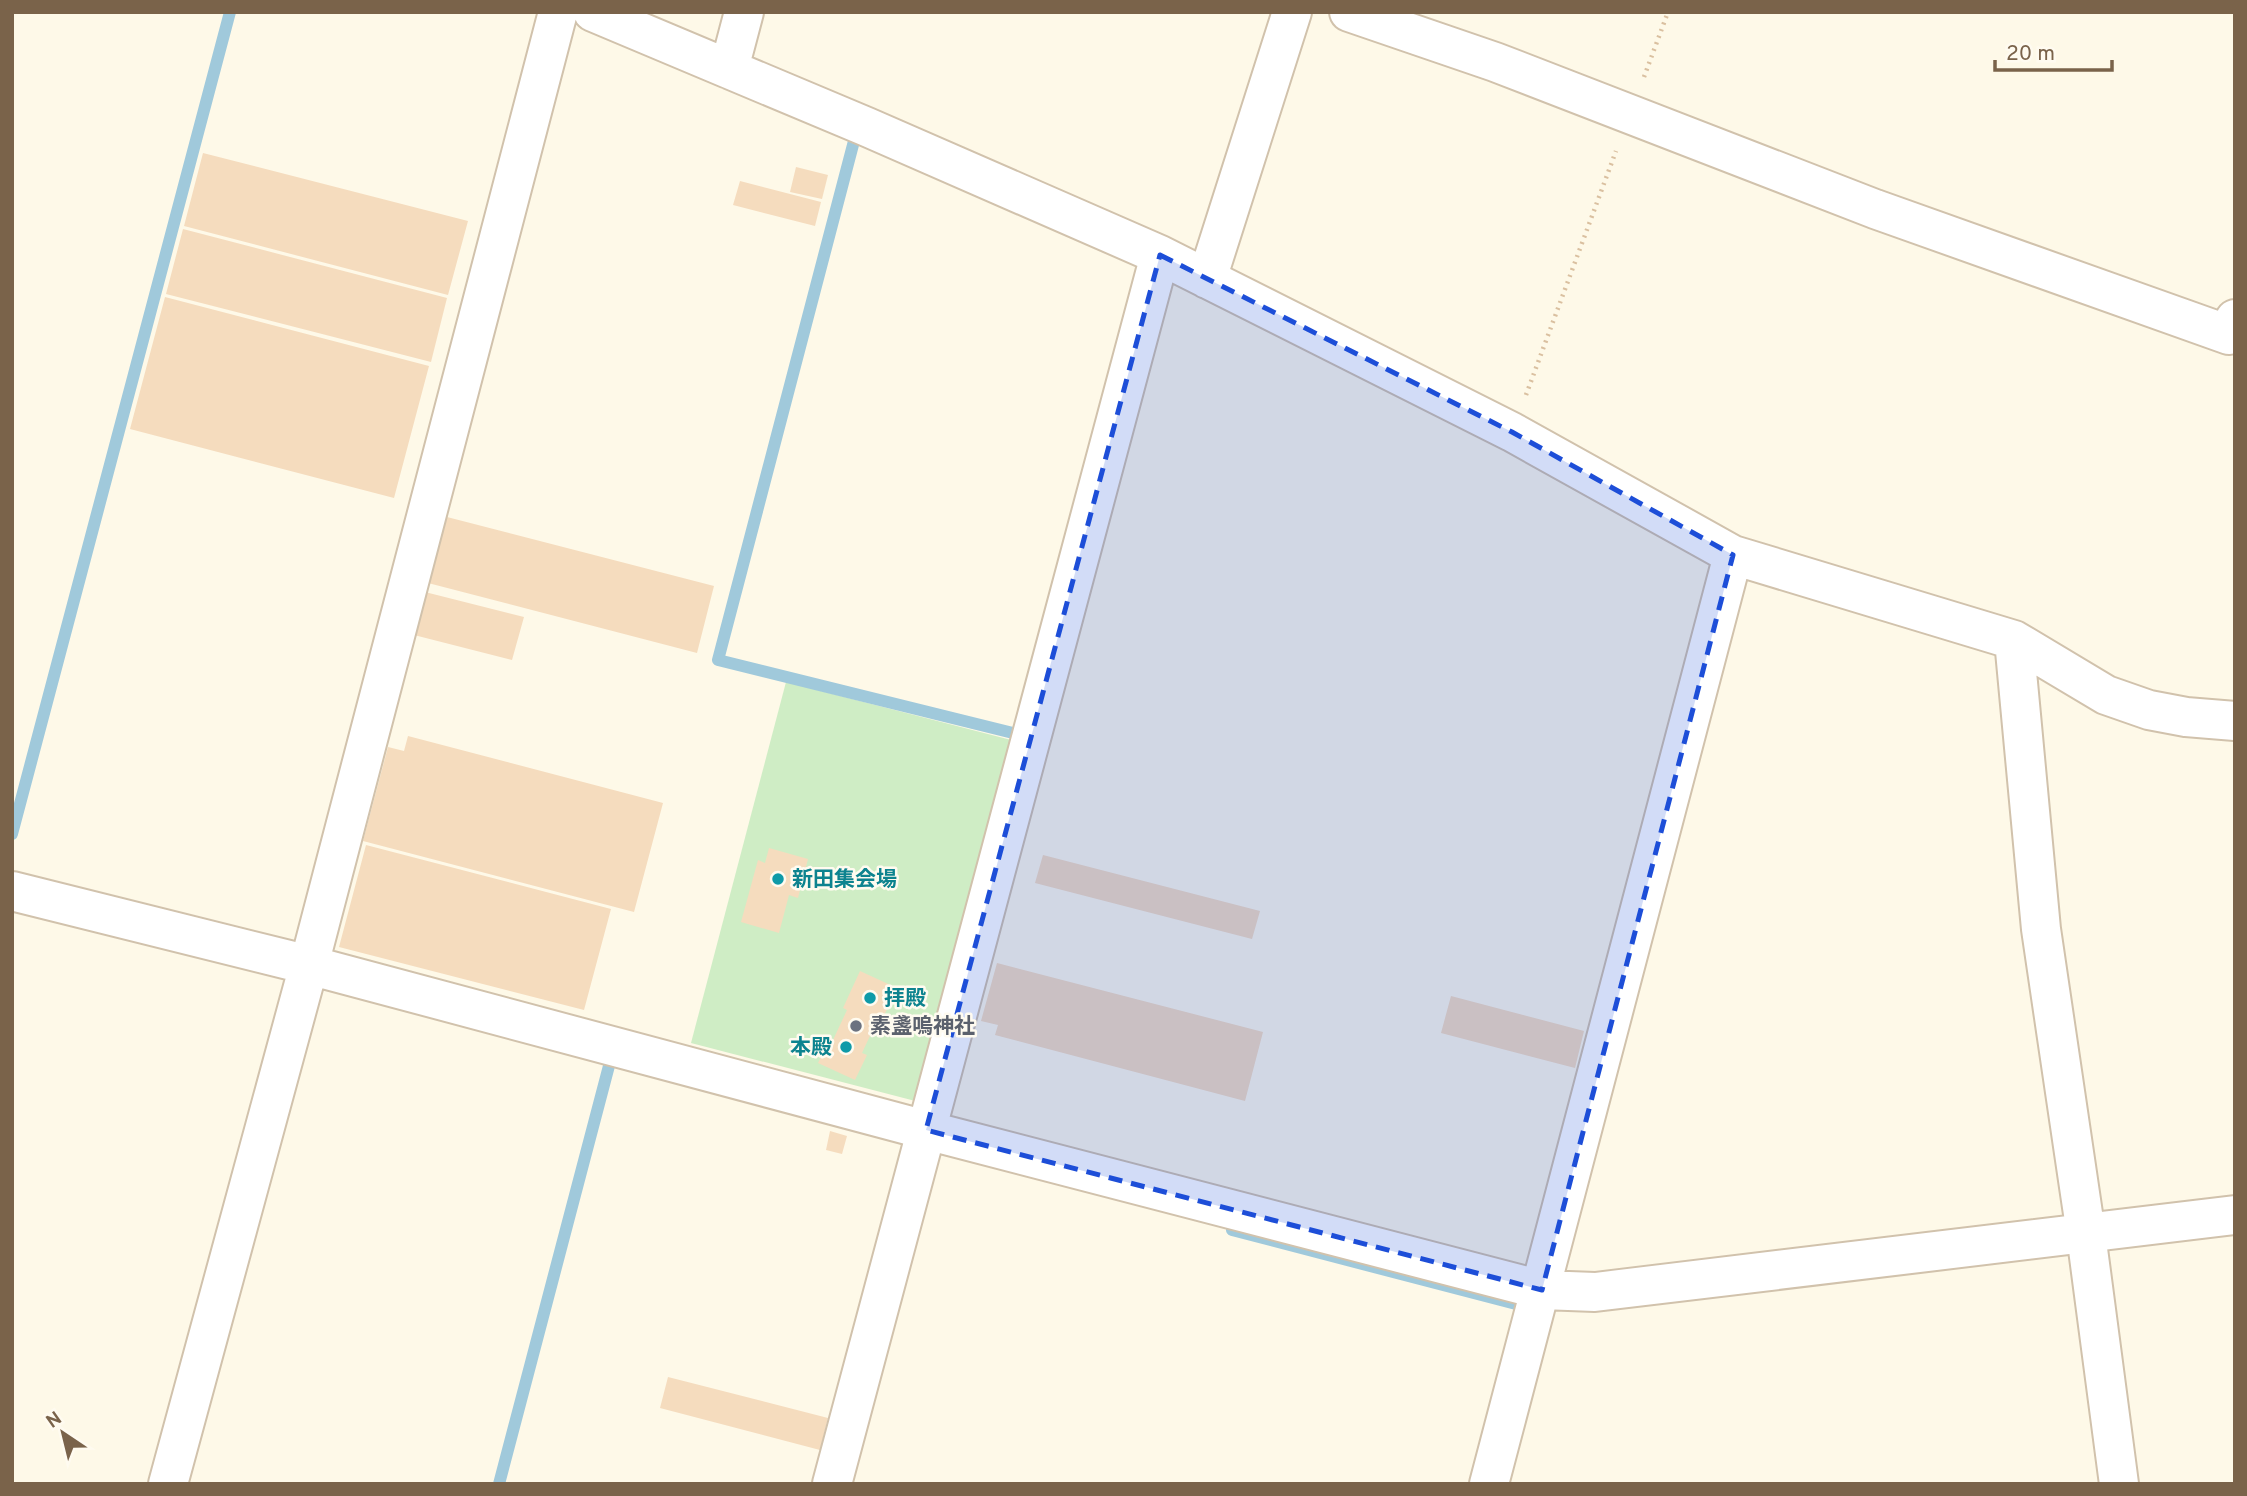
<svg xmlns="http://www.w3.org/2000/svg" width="2247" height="1496" font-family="Overpass,'Noto Sans JP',sans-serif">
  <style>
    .green { fill: #cfedc5 }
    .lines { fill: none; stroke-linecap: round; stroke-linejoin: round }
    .stream { stroke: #a0c9db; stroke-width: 12 }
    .building { fill: #f5dcbe }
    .street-casing { stroke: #d1c2ac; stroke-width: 42 }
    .path { stroke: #dac0a0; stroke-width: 4.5; stroke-dasharray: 2 5; stroke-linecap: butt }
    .street { stroke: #fff; stroke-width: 38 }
    .marked { fill: #1d4ed8; fill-opacity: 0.2; stroke: #1d4ed8; stroke-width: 5; stroke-dasharray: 14 9; stroke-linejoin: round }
    .culture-dot { fill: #0f9aa8; stroke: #fffbf0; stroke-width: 2.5 }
    .worship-dot { fill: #6b7280; stroke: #fffbf0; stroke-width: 2.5 }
    .labels { text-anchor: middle; stroke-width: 5; stroke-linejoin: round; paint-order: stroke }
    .culture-label { font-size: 21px; font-weight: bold; fill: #0d838f; stroke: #fffbf0; text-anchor: start }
    .worship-label { font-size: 21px; font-weight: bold; fill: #5b616d; stroke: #fffbf0; text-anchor: start }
  </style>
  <rect width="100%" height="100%" fill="#fef9e8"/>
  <path class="green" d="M786,682L1019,742L923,1103L691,1043Z"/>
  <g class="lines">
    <path class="stream" d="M854,141L718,660L1013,733
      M12,834L230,12
      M1232,1230L1516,1304
      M499,1484L610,1062"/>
  </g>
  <path class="building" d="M203,153L468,221L448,295L184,226Z
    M796,167L828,175L822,199L790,192Z
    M740,181L821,202L815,226L733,205Z
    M183,229L447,298L431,362L166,294Z
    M165,297L429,366L394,498L130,429Z
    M447,517L714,586L697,653L428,583Z
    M425,592L524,617L512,660L414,635Z
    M408,736L663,803L634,912L363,841L388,747L404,751Z
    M366,845L611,909L584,1010L339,947Z
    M769,848L808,859L798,898L789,895L779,933L741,922L758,860L765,863Z
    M1043,855L1260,911L1252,939L1035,883Z
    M997,963L1263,1032L1245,1101L995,1035L998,1025L981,1021Z
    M860,971L897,988L880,1024L876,1023L862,1053L867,1055L855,1080L818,1063L830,1038L833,1040L847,1010L843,1008Z
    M1451,996L1584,1031L1575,1068L1441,1033Z
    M830,1131L847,1136L842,1154L826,1150Z
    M668,1377L828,1418L820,1450L660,1408Z"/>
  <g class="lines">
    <g class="street-casing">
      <path id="street" d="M593,12L867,127L1160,255L1512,432L1733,555L2014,640L2106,695L2149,710L2186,717L2235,721
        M1349,12L1495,62L1875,209L2229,335L2235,319
        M729,69L744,12
        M1207,279L1292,12
        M2014,640L2041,929L2086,1234L2119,1484
        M12,891L309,965L926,1130L1542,1290L1595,1292L2235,1215
        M168,1484L309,965L558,12
        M832,1484L1160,255
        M1489,1484L1733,555"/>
    </g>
    <path class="path" d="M1644,77L1668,12
      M1526,395L1616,151"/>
    <use href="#street" class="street"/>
  </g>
  <path class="marked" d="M1160,255L1512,432L1733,555L1542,1290L926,1130Z"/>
  <g class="culture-dot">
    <circle cx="778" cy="879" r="7"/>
    <circle cx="870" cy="998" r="7"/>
    <circle cx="846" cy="1047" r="7"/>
  </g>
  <circle class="worship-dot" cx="856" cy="1026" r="7"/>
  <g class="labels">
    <g class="culture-label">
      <text x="792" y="886">新田集会場</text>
      <text x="884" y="1005">拝殿</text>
      <text x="832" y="1054" text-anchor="end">本殿</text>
    </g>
    <g class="worship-label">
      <text x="870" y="1033">素盞嗚神社</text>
    </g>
  </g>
  <rect width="2247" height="1496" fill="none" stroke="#7a634a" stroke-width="28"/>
  <g transform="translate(63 1433) rotate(325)" stroke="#fffbf0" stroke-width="5" paint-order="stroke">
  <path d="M0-5L12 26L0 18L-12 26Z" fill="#7a634a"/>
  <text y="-10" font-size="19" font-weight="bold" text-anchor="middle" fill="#7a634a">N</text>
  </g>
  <path d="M1995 60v10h117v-10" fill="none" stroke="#7a634a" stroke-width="3.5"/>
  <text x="2006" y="60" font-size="21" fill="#7a634a" stroke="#fffbf0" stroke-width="5" paint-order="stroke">20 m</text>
</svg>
